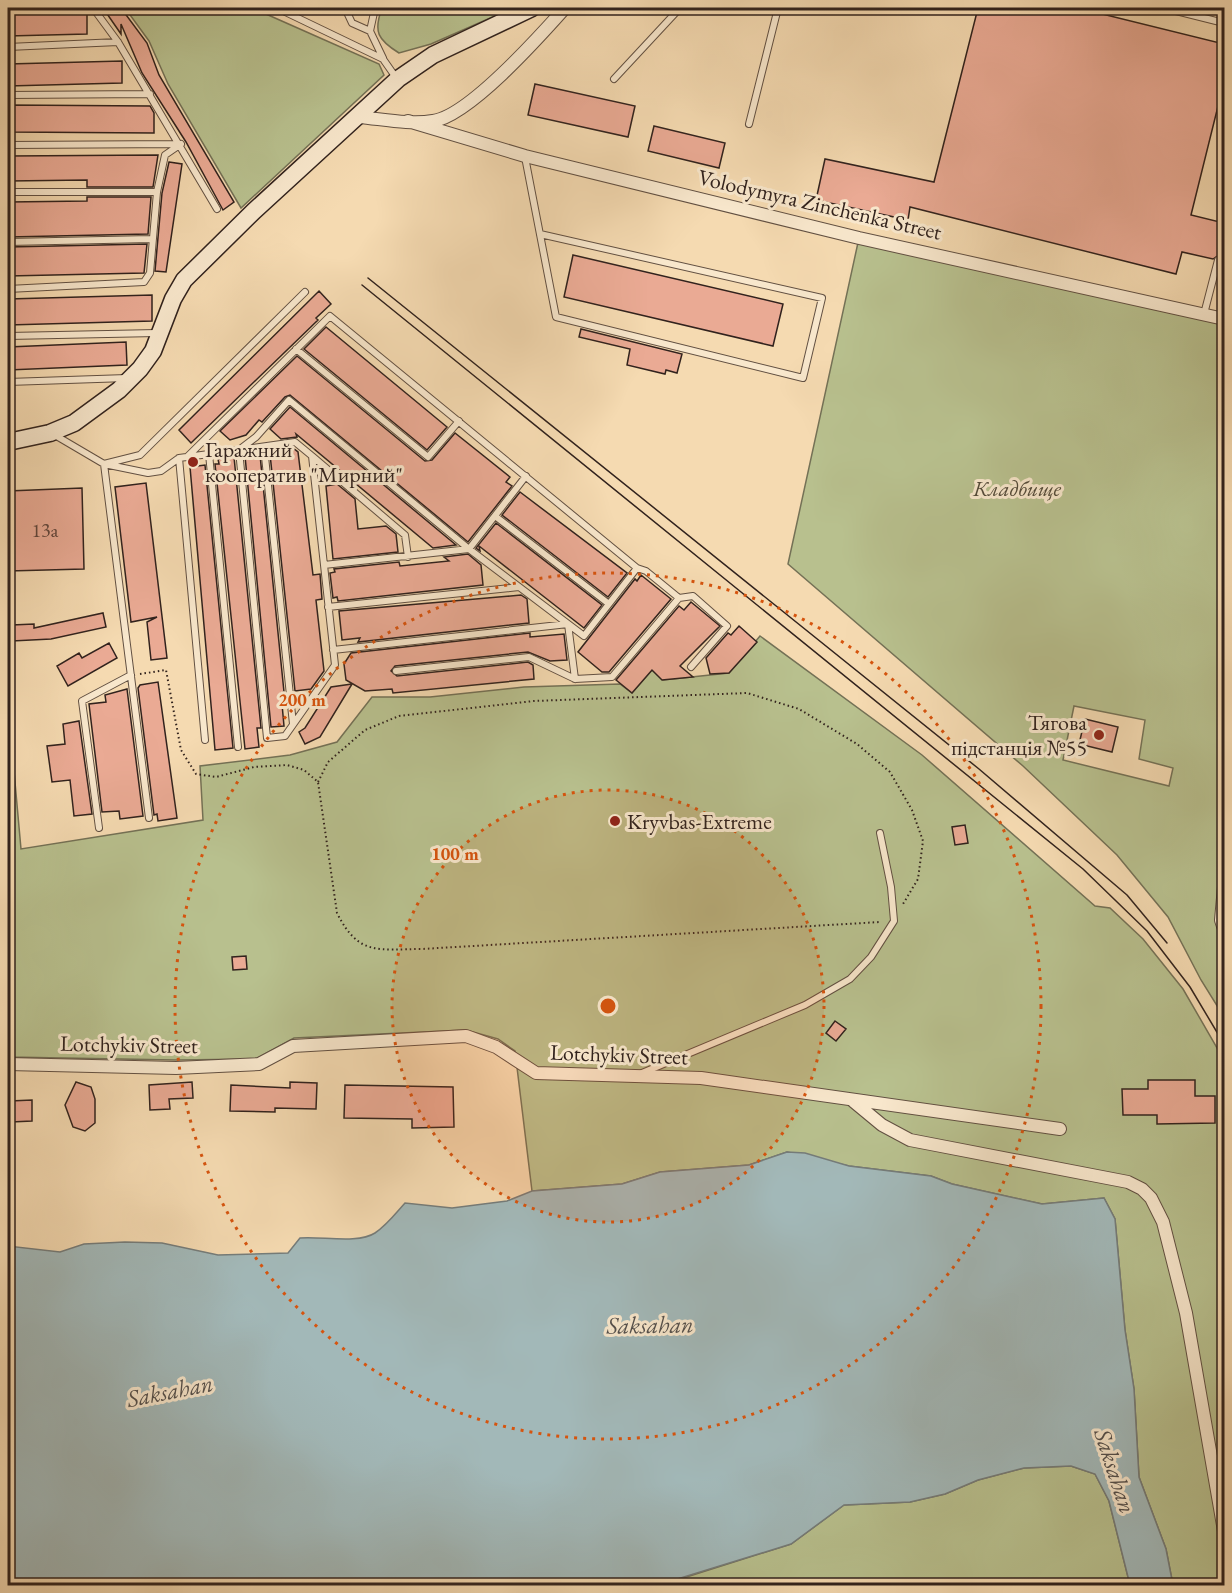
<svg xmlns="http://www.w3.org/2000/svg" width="1232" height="1593" font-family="'EB Garamond',serif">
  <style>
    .green { fill: #b8c08e; stroke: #747156; stroke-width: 1.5; fill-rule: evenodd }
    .water { fill: #a2b8b8; stroke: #757c7a; stroke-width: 1.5 }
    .building { fill: #eaaa94; stroke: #31221d; stroke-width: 1.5 }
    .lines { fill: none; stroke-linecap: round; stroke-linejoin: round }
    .lane-casing { stroke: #625042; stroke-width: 8 }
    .street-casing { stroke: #625042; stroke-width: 14 }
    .secondary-casing { stroke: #31221d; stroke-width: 19 }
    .path { stroke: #31221d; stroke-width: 2; stroke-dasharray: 1.5 3; stroke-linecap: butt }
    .lane { stroke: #f8e7cc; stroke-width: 6 }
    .street { stroke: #f8e7cc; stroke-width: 12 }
    .secondary { stroke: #f8e7cc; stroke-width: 16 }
    .tram { stroke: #31221d; stroke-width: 1.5 }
    .ring { fill: none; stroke: #d6540e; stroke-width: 3; stroke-dasharray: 3 6 }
    .poi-dot { fill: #8f2418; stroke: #f8e7cc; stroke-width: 2 }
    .labels { text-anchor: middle; stroke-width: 6; stroke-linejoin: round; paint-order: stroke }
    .number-label { font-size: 20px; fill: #5f443b }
    .street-label { font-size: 22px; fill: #31221d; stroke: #f8e7cc }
    .poi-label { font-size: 22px; fill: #31221d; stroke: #f8e7cc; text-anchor: start }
    .park-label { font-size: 22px; font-style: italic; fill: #534a39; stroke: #f8e7cc }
    .water-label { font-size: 24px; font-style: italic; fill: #534f4c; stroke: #f8e7cc }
    .centre { fill: #d6540e; stroke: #f8e7cc; stroke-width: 3 }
    .ring-label { font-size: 18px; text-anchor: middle; font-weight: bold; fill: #d6540e; stroke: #f8e7cc; stroke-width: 6; stroke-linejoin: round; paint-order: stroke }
  </style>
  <rect width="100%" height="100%" fill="#f5dab1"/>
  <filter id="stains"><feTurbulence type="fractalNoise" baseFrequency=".00333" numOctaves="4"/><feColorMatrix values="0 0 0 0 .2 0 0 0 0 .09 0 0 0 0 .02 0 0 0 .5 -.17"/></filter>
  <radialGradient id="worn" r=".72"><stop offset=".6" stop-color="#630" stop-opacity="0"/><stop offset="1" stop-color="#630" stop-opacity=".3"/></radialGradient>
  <path class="green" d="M125,8H258L266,14L379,64L384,75L241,208L168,84L149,41Z
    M382,8H513L431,44L399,53C378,40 373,32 382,8Z
    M859,238L1224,319V1017L1201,980L1168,917L1117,855L1023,766L788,564ZM1074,706L1145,720L1139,759L1173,768L1169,786L1063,760Z
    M760,636L922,755L1095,906L1110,908L1143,939L1183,989L1220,1053L1224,1062V1585H1173L1166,1549L1139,1477L1134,1389L1125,1330L1115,1219L1104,1198L1042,1204L952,1184L931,1176L849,1166L787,1152L749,1165L660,1172L622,1184L532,1191L515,1051L498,1039L466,1030L294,1038L256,1059L176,1060L8,1057V744L14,771L21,849L203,820L200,766L290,755L337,742L372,697H430L524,687L620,684L632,693L652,670L663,680L729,673Z
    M1071,1466L1095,1474L1109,1501L1130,1585L658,1586L791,1544L844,1505L910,1502L945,1494L978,1480L1024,1468Z"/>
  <path class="water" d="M787,1152L805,1153L849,1166L931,1176L952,1184L1042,1204L1104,1198L1115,1219L1125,1330L1134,1389L1139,1477L1166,1549L1173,1585H1130L1109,1501L1095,1474L1071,1466L1024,1468L978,1480L945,1494L910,1502L844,1505L791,1544L658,1585H8V1246L60,1252L84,1244L125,1242L162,1243L218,1255L288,1253L300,1238C321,1236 358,1244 375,1233C387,1225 396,1213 405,1203L452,1208L507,1201L532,1191L622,1184L660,1172L749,1165Z"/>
  <path class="building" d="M103,8H121L147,43L159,75L234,202L223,210L186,142L142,73L121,24V34Z
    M978,8H1078L1224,44V82L1191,215L1224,223V262L1219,255L1213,259L1182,252L1176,274L910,207L908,220L816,200L825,159L934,182Z
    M87,11V34L8,36V13Z
    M122,61V83L8,86V64Z
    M535,84L635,106L628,137L528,115Z
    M8,105L150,106L154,113V133L8,132Z
    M654,126L725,143L719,168L648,151Z
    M158,155L153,187H87V180L8,181V156Z
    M169,162L182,164L166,272L155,271L162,193Z
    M87,197H151L148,234L8,237V202L87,201Z
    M147,244L144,273L8,276V247Z
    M573,255L783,304L773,346L564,297Z
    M319,291L331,304L316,318L318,320L191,443L179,430Z
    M152,295V321L8,325V299Z
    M326,327L447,427L427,450L304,349Z
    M581,329L682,354L677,373L666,370L665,374L627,365L630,349L579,337Z
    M126,342L127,365L8,370V347Z
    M297,356L425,461L432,460L455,433L510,477L506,482L512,486L468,542L290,395L285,397L262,422L259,420L246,435L230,440L220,431Z
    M290,407L456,545L433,548L296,434L297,437L281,439L270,429Z
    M293,448L298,452L313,575L320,574L322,599L316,600L324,671L311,689L295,691L270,454L271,451Z
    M260,455L284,692L281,693L284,726L271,727L245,456Z
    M234,457L261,728H257L259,747L245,749L215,464H219L218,459Z
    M205,465L233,748L215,750L190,467Z
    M146,483L167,658L151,660L147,622L157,617L131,622L115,487Z
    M337,484L355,499L358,529L386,526L396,534L398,552L333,559L326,486Z
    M82,488L84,569L8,571V491Z
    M520,492L627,573L608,597L502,515Z
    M496,523L602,605L584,628L479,546L480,551L476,548Z
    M468,554L481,565L483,585L338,601L337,597L333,598L330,573L335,572L334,569L399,562L400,566L449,561L444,557Z
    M641,575L671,599L609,672H602L578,652L635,579L637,581Z
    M521,595L527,599L529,623L358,642L360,638L342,640L339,611Z
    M691,602L720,626L680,666L693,677L662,680L652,670L632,693L616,680L679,606L684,610Z
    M103,613L106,627L51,639L12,641V625L34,624V628Z
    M739,626L757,642L729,673L710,674L706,658L728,633L731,635Z
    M530,633V637L564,634L567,660L550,661L528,652L395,666L391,671L397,676L528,662L533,665L534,679L393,693L392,689L365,691L346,680L344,664L351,653Z
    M109,643L117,658L68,686L57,666L79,653L82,658Z
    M158,682L177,818L158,821L157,814L154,815L138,688L140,685Z
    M352,684L320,737L305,744L299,732L305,728L331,687Z
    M127,689L143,816L120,819L119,811L102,812L89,704L106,702L105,695Z
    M1085,719L1118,727L1112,752L1079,744Z
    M79,721L92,814L74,816L70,780L52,782L47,746L65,744L63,724Z
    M965,825L968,843L955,845L952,827Z
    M246,956L247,969L233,970L232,957Z
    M835,1021L846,1029L836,1041L826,1033Z
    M1148,1080H1195V1096H1215V1123L1157,1124V1115H1123L1122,1089H1148Z
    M76,1082L91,1087L95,1099V1123L85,1131L73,1127L65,1105Z
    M192,1082L193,1098L169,1099L170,1109L150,1110L149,1085Z
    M290,1082L317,1083L316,1109L275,1108V1112L230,1111L231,1085L290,1088Z
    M345,1085L453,1087L454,1127L412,1128V1119L344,1118Z
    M32,1100V1121L11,1122L10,1101Z"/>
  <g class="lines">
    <g class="lane-casing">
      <path id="lane" d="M93,8L118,42L217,209
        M277,8L383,59L397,79
        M345,8L352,23L370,31
        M375,8L370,31L383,58
        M1164,8L1224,23
        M8,47L118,42
        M614,79L680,8
        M8,95L150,94
        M749,124L778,8
        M8,145L180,144
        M525,157L556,317L803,378L822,298L540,234
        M8,192H157
        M8,242L151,239
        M8,289L144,282L150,273L157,192L165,155L181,144
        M1204,314L1218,260
        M8,336L157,333
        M296,349L428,457L459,421
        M8,382L127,378
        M53,434L104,464L148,473L161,471L179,458L239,450L256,437L289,400L469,549L584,636L637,568L330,316L187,457
        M295,442L312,456L335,665L285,736L267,738L239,450Z
        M264,447L293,724
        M209,454L238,747
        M312,456L405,535L408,557
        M179,458L205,740
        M495,516L609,604
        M324,565L469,549L526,476
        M637,568L646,571L679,598L693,596L727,626L691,667
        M328,607L519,587
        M333,650L568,624L575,679L612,677L679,598
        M396,671L529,657L575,679
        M149,818L104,464L140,455L305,292
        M99,828L82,701L131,675
        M642,1073L805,1005L850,979L871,957L894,921L891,887L880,833"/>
    </g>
    <g class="street-casing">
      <path id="street" d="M359,117C382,119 410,125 433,121C469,116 540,36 565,8
        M408,121L525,156L859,238L1224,319
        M1224,887L1221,920L1224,929
        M8,1064L176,1068L259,1064L293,1046L466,1036L496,1047L536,1073L701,1078L1060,1129
        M853,1101L882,1125L910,1140L1128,1182L1142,1189L1151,1198L1163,1222L1186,1313L1224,1531"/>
    </g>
    <g class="secondary-casing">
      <path id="secondary" d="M8,442L50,433L74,423L119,390L140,369L153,351L173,299L184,280L254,211L398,79L433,55L532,8"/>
    </g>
    <path class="path" d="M140,674L166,670L181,750L196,774L216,777L254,767L287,765L304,770L318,782L337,913C359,957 379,949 422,949L880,922
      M318,782L328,762L365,730L399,716L534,701L747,693L799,709L857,744L890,772L912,810L923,841L918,879L903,904"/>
    <use href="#lane" class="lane"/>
    <use href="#street" class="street"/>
    <use href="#secondary" class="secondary"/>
    <path class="tram" d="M368,278L979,769L1127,895L1167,943
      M362,285L1083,869L1147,931L1190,987L1224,1044"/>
  </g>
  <circle cx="608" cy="1006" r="216" fill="#d6540e" fill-opacity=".12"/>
  <g class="ring">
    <circle cx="608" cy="1006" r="216"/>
    <circle cx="608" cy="1006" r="433"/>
  </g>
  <g class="poi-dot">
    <circle cx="193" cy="462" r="6"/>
    <circle cx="1099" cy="735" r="6"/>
    <circle cx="615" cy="821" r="6"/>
  </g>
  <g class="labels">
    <g class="number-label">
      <text x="45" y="537">13а</text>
    </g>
    <g class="street-label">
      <text transform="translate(820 204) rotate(13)" y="8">Volodymyra Zinchenka Street</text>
      <text transform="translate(129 1044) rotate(1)" y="8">Lotchykiv Street</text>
      <text transform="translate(619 1054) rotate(2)" y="8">Lotchykiv Street</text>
    </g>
    <g class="poi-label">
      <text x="205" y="457">Гаражний<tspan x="205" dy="25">кооператив "Мирний"</tspan></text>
      <text x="1087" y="730" text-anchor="end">Тягова<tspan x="1087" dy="25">підстанція №55</tspan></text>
      <text x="627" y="829">Kryvbas-Extreme</text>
    </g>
    <g class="park-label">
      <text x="1017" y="496">Кладбище</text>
    </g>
    <g class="water-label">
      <text transform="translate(650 1325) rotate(-1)" y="8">Saksahan</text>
      <text transform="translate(170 1391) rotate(-11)" y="8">Saksahan</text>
      <text transform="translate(1115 1471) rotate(72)" y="8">Saksahan</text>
    </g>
  </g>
  <circle cx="608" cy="1006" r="9" class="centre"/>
  <g class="ring-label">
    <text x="302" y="706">200 m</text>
    <text x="455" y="860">100 m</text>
  </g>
  <rect width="1232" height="1593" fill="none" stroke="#f5dab1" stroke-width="30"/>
  <rect x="9" y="9" width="1214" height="1575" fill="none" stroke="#31221d" stroke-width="3"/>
  <rect x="15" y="15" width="1202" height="1563" fill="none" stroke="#31221d" stroke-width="1.5"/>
  <rect width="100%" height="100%" filter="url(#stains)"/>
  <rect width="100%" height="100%" fill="url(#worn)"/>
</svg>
